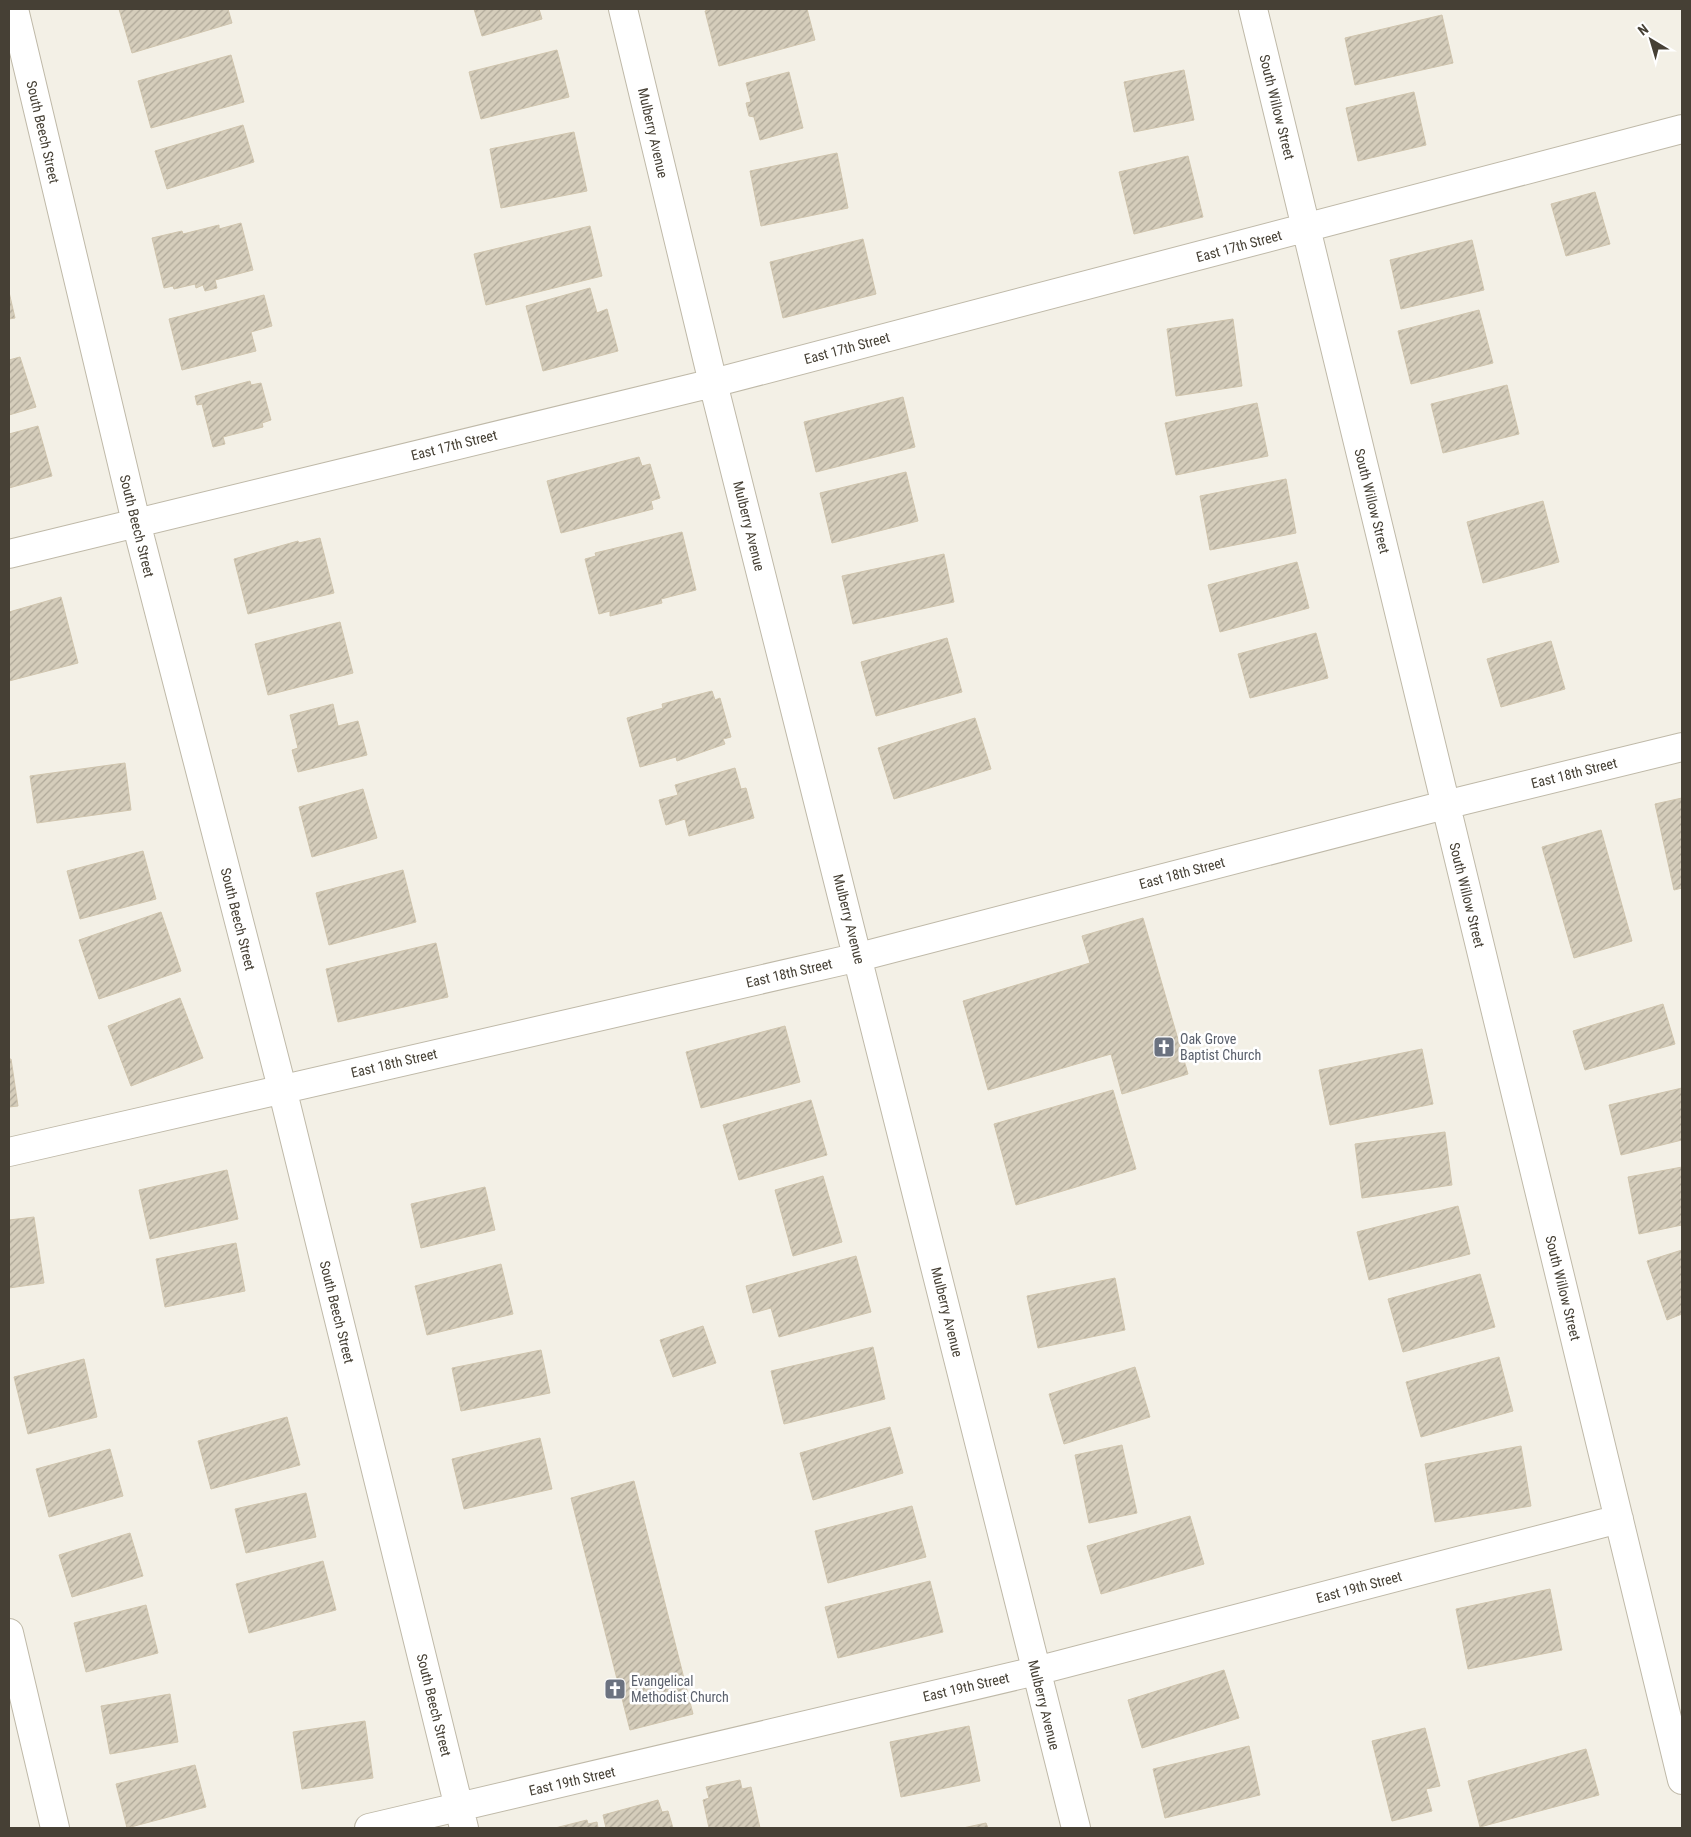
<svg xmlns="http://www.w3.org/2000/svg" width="1691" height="1837" font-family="'Roboto Condensed',sans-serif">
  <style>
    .building { fill: url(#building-hatch); stroke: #d0c5ae }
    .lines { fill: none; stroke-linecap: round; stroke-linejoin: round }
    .minor-casing { stroke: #bfb9a8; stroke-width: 30 }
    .minor { stroke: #fff; stroke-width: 28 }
    .labels { text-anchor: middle; stroke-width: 5; stroke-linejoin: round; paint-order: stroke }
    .street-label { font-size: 14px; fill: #464035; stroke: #fff }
    .worship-label { font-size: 14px; fill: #5b616d; stroke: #fff; text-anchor: start }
  </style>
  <defs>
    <pattern id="building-hatch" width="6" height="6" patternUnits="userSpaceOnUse" patternTransform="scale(1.25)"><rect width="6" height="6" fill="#d5cdbb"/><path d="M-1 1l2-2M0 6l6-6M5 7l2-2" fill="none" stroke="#afa899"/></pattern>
  </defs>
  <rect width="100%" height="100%" fill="#f3f0e6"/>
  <path class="building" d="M119,9H228L232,23L132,53Z
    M474,9H539L542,19L482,36Z
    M712,9H807L815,40L719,66L705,11Z
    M1442,15L1453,63L1355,85L1345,38Z
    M557,50L569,97L481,119L469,72Z
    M231,55L244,102L151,128L138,81Z
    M1184,70L1194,120L1134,132L1124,82Z
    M789,72L803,128L760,140L754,117L749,116L746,103L751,102L746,83Z
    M1414,92L1426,145L1358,161L1346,108Z
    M243,125L254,162L167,189L155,151Z
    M574,132L587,191L501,208L490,149Z
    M837,153L848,208L761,226L750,171Z
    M1188,156L1203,217L1134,234L1119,172Z
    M1595,192L1610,244L1566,256L1551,204Z
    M241,223L253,270L215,280L217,288L205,291L203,285L196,288L195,284L174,289L173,286L164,288L152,238L182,231L183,234L219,225V229Z
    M590,226L602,276L486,305L474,254Z
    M863,239L876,294L783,318L770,262Z
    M1472,240L1484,290L1401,309L1390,260Z
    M590,288L597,313L607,309L618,351L543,371L526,306Z
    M9,292L15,318L9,319Z
    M264,295L272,326L251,332L256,351L182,370L169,319Z
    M1479,310L1493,363L1411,384L1398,331Z
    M1233,319L1242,386L1176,396L1167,329Z
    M20,357L36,407L9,415V360Z
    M250,381L251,385L261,383L271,420L262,423L263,427L223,437L225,444L213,447L202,404L197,405L195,396Z
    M1507,385L1519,434L1443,453L1431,404Z
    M903,397L915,447L816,472L804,422Z
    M1257,403L1268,456L1176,475L1165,423Z
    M38,426L52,476L9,488V434Z
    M639,457L642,466L650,464L660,498L651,501L653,509L561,533L547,481Z
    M906,472L918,521L832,543L820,493Z
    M1286,479L1296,533L1210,550L1200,496Z
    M1543,501L1559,562L1483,583L1467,522Z
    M682,532L696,590L661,599L662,603L610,616V611L599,614L585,559L596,556L595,553Z
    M320,538L334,593L248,614L234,559L298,541L299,543Z
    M944,554L954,602L853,624L842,576Z
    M1297,562L1309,608L1220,632L1208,585Z
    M61,597L78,663L9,681V612Z
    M340,622L353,673L268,695L255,644Z
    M1316,633L1328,678L1250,698L1238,654Z
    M947,638L962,692L876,716L861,662Z
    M1551,641L1565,689L1501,707L1487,659Z
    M712,691L715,700L720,698L731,737L723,739L725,744L677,761L676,757L640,767L627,718L663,708L662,704Z
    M333,704L338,726L358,721L367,755L298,772L292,750L298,748L290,715Z
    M975,718L991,769L894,799L878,748Z
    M125,763L131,810L37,823L30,776Z
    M735,768L741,789L746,788L754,818L689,836L685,819L666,825L659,800L678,795L675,785Z
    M363,789L377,838L312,857L299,807Z
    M1682,798V888L1674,890L1655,804Z
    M1601,830L1632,941L1574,958L1542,847Z
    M143,851L156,899L80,919L67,871Z
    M403,870L416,922L329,945L316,893Z
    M161,912L181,971L99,999L79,940Z
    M1143,918L1188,1074L1122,1094L1111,1054L988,1090L963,1001L1090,963L1082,936Z
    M436,943L448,997L338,1022L326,969Z
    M180,998L203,1058L131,1086L108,1026Z
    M1663,1004L1675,1044L1585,1070L1573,1031Z
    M785,1026L800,1082L701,1108L686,1052Z
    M1422,1049L1433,1104L1330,1125L1319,1070Z
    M9,1059H11L18,1106L9,1107Z
    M1682,1088V1140L1621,1155L1609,1105Z
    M1113,1090L1136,1169L1016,1205L994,1124Z
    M811,1100L827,1155L739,1180L723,1125Z
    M1445,1132L1452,1185L1362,1198L1355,1144Z
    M1682,1167V1225L1639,1234L1628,1177Z
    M227,1170L238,1219L150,1239L139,1190Z
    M823,1176L842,1242L793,1256L775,1190Z
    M485,1187L495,1230L421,1248L411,1204Z
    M1458,1206L1470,1254L1369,1280L1357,1232Z
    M34,1217L44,1283L9,1288V1220Z
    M236,1243L245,1291L165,1307L156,1259Z
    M1682,1250V1314L1667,1320L1647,1261Z
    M856,1256L871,1312L779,1337L771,1308L753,1313L746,1286Z
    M501,1264L513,1314L427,1335L415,1286Z
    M1480,1274L1495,1327L1403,1352L1388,1299Z
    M1115,1278L1125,1330L1038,1348L1027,1296Z
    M703,1326L716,1363L673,1377L660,1340Z
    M873,1347L885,1399L784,1424L771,1371Z
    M541,1350L550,1393L461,1411L452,1368Z
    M1499,1357L1513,1411L1421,1437L1406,1382Z
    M84,1359L97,1417L28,1434L14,1377Z
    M1135,1367L1150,1417L1064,1444L1049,1394Z
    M287,1417L300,1465L211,1489L198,1441Z
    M890,1427L903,1473L813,1500L800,1453Z
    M540,1438L552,1489L464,1509L452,1459Z
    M1122,1445L1137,1513L1089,1523L1075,1455Z
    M1521,1446L1531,1506L1435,1522L1425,1464Z
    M110,1449L123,1496L49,1517L36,1469Z
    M634,1481L693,1714L630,1730L571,1498Z
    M306,1493L316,1537L246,1553L235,1509Z
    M912,1506L926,1557L828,1583L815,1531Z
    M1190,1516L1204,1564L1101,1594L1087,1546Z
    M130,1533L143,1576L72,1597L59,1555Z
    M323,1561L336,1610L249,1633L236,1584Z
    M930,1581L943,1632L838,1658L825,1607Z
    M1550,1589L1562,1650L1468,1669L1456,1609Z
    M146,1605L158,1653L86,1672L74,1623Z
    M1224,1670L1239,1718L1142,1748L1128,1700Z
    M170,1694L178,1742L110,1754L101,1706Z
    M365,1721L373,1778L302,1789L293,1732Z
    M969,1726L980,1781L901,1797L890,1742Z
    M1425,1728L1440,1786L1426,1789L1432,1811L1392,1821L1372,1741Z
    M1249,1746L1260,1795L1165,1818L1153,1769Z
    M1586,1749L1599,1795L1480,1827L1468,1781Z
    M195,1765L206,1807L127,1828L116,1784Z
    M740,1780L742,1789L751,1787L760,1828H709L703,1800L709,1798L706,1787Z
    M658,1800L662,1812L668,1811L673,1828H606L603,1815Z
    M587,1820L588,1824L597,1822L598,1828H555Z
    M986,1823L988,1828H963Z"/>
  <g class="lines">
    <g class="minor-casing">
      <path id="minor" d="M14,9L136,522L282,1088L464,1828
        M623,9L713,383L1076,1828
        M1253,9L1682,1780
        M9,554L713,383L1682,129
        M9,1152L859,957L1445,805L1682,747
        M9,1633L55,1828
        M369,1828L1036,1671L1619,1519"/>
    </g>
    <use href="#minor" class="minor"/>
  </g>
  <defs>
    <g id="church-square" transform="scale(1.125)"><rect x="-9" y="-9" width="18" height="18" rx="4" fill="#6b7280" stroke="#fff"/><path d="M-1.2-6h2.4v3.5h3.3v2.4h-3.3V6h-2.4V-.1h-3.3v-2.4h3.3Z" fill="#fff"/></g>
  </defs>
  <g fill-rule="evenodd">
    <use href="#church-square" x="1164" y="1047"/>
    <use href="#church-square" x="615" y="1689"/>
  </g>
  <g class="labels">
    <g class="street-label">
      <text transform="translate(1277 107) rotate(76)" y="5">South Willow Street</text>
      <text transform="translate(43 132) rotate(77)" y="5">South Beech Street</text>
      <text transform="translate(653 133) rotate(77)" y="5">Mulberry Avenue</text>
      <text transform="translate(1239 246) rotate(-15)" y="5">East 17th Street</text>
      <text transform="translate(847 348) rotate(-15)" y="5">East 17th Street</text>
      <text transform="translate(454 445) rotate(-14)" y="5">East 17th Street</text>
      <text transform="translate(1372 501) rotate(76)" y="5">South Willow Street</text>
      <text transform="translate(137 526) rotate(76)" y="5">South Beech Street</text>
      <text transform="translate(749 526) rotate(76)" y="5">Mulberry Avenue</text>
      <text transform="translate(1574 773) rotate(-14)" y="5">East 18th Street</text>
      <text transform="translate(1182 873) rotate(-15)" y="5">East 18th Street</text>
      <text transform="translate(1467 895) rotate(76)" y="5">South Willow Street</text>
      <text transform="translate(238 919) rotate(76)" y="5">South Beech Street</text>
      <text transform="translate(849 919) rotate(76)" y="5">Mulberry Avenue</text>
      <text transform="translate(789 973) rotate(-13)" y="5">East 18th Street</text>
      <text transform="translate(394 1063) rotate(-13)" y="5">East 18th Street</text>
      <text transform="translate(1563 1288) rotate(76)" y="5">South Willow Street</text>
      <text transform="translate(337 1312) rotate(76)" y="5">South Beech Street</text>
      <text transform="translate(947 1312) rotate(76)" y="5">Mulberry Avenue</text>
      <text transform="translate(1359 1587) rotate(-15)" y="5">East 19th Street</text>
      <text transform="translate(966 1687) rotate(-13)" y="5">East 19th Street</text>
      <text transform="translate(434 1705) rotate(76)" y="5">South Beech Street</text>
      <text transform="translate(1044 1705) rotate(76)" y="5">Mulberry Avenue</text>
      <text transform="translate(572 1781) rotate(-13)" y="5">East 19th Street</text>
    </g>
    <g class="worship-label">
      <text x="1180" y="1044">Oak Grove<tspan x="1180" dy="16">Baptist Church</tspan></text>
      <text x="631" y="1686">Evangelical<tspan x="631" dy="16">Methodist Church</tspan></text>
    </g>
  </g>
  <rect width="1691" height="1837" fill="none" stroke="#464035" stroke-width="20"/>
  <g transform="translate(1651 40) rotate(322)" stroke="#ffffff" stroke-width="4" paint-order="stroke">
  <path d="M0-4L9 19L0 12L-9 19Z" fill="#464035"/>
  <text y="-8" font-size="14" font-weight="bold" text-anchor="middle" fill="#464035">N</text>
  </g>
</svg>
